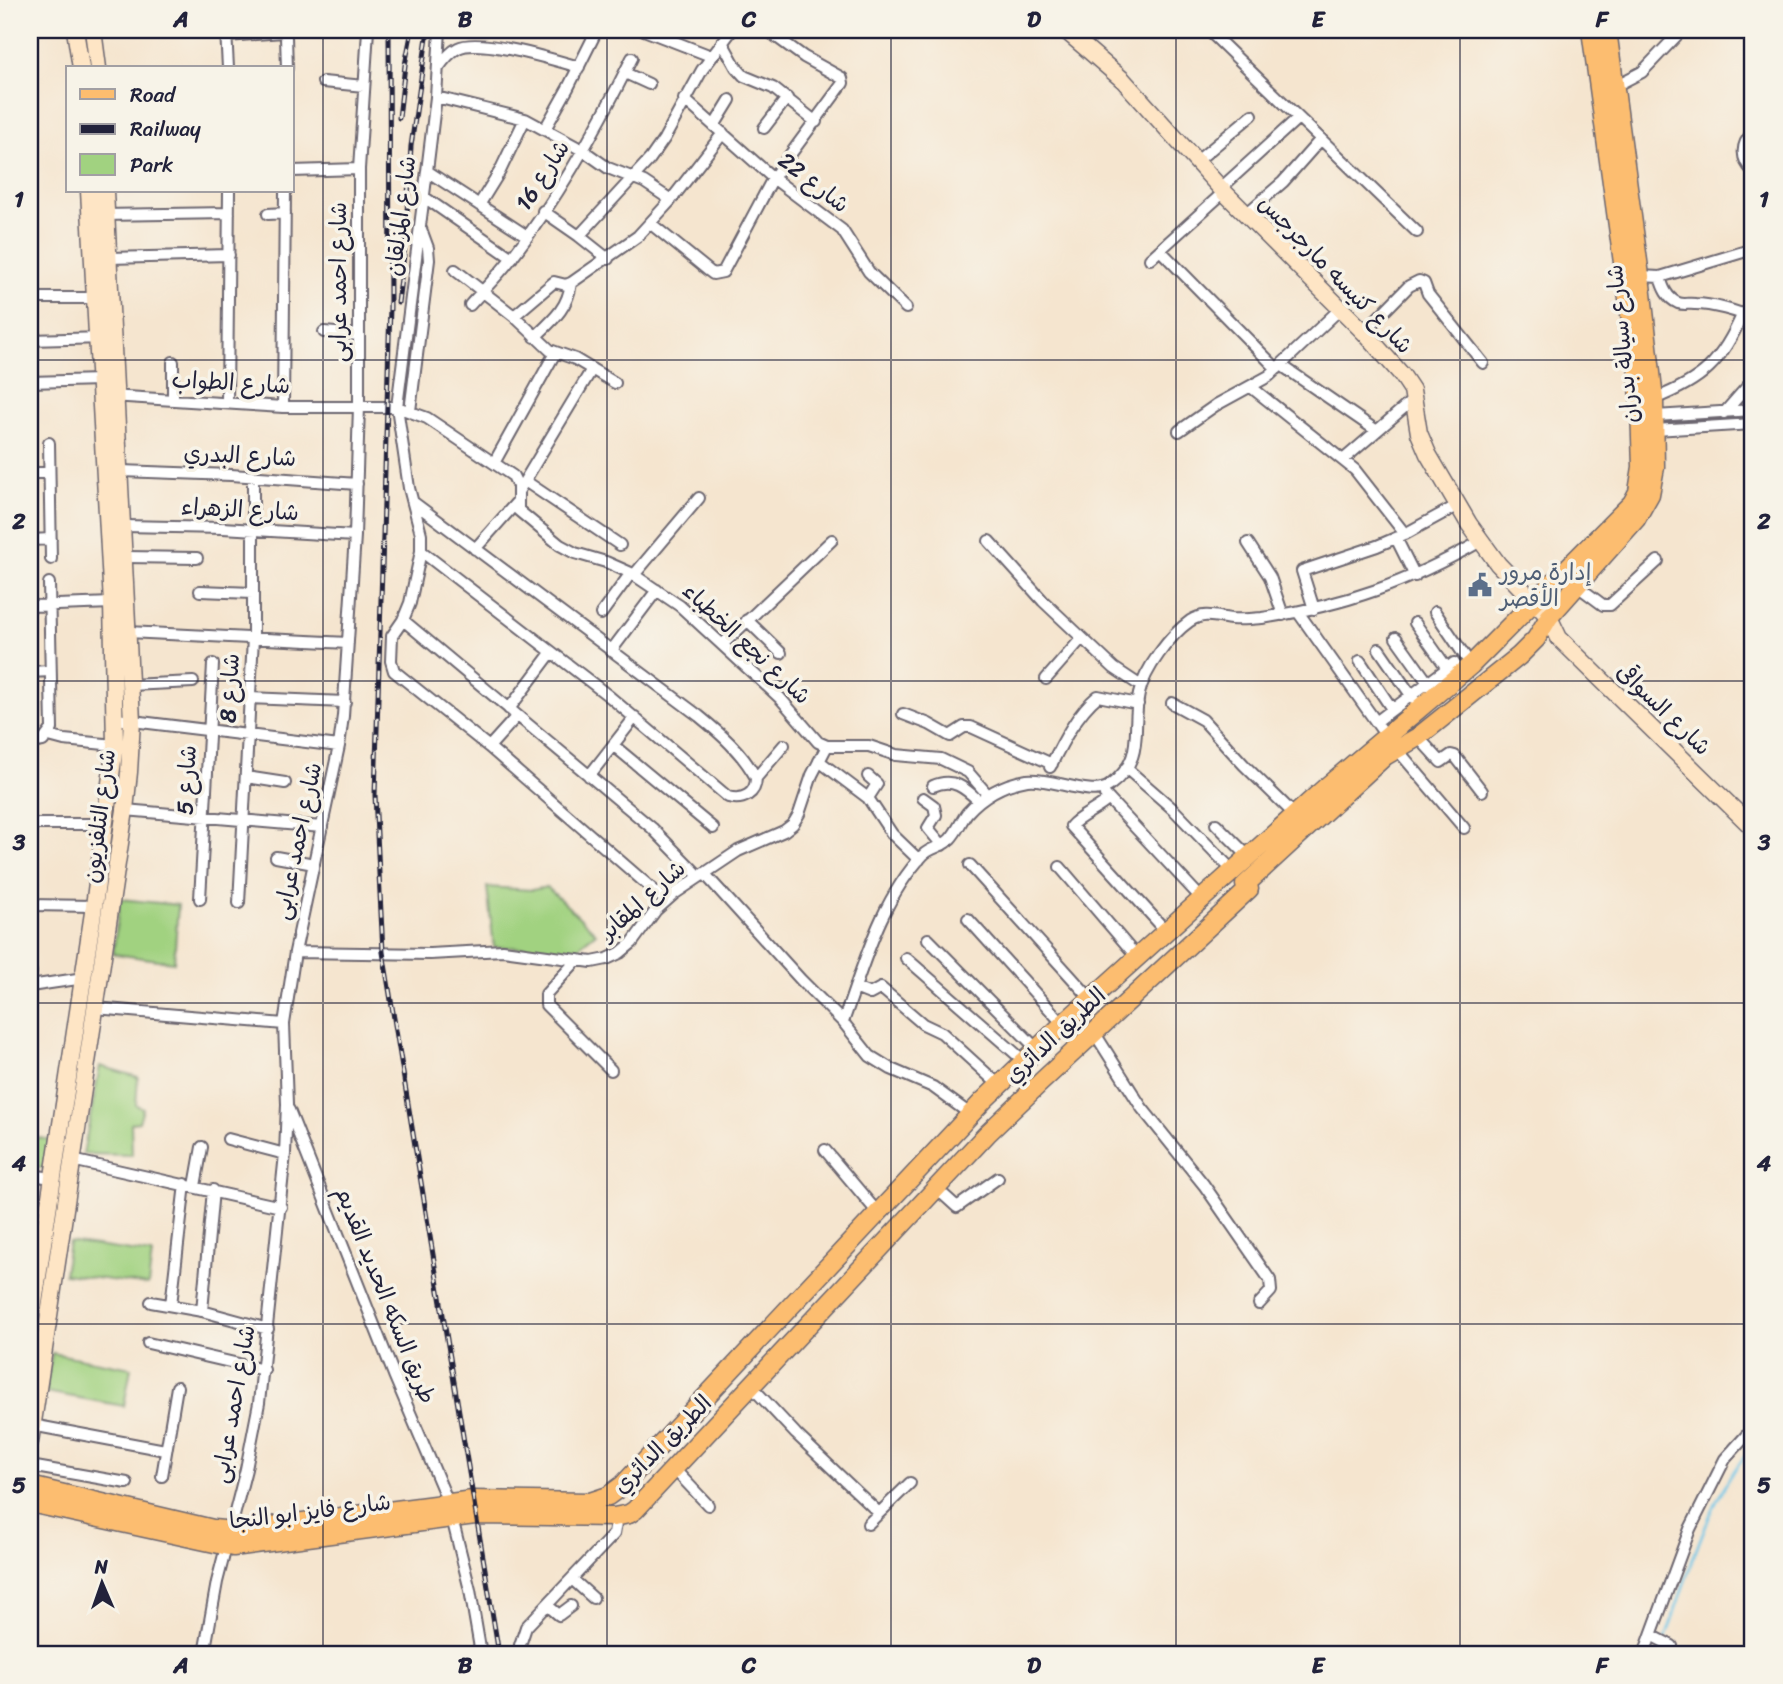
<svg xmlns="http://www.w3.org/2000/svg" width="1783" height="1684" font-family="Sriracha,'Playpen Sans Arabic',sans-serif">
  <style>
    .green { fill: #a1d280; stroke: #627a5e; stroke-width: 2 }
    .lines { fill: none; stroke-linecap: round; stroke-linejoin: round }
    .stream { stroke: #6ac5e8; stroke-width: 2.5 }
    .street-casing { stroke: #6c666f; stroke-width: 14 }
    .secondary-casing { stroke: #6c666f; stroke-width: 19 }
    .primary-casing { stroke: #6c666f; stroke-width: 21 }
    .street { stroke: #fff; stroke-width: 10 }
    .secondary { stroke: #fee5c5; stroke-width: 16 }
    .primary { stroke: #fcbd6f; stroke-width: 18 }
    .rail-casing { stroke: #22223b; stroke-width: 5 }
    .rail { stroke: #f7f3e8; stroke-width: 2.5; stroke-dasharray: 8; stroke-linecap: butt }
    .grid { fill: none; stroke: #22223b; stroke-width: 2; stroke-opacity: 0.55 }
    .labels { text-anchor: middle; stroke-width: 7; stroke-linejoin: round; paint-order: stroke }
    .street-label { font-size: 23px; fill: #22223b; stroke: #f7f3e8 }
    .service-label { font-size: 23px; fill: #4e5e75; stroke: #f7f3e8; text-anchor: start }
    .neatline { fill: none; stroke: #22223b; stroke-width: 2.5 }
    .grid-label { font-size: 23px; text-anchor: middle; font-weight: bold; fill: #22223b }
  </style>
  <rect width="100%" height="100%" fill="#f7f3e8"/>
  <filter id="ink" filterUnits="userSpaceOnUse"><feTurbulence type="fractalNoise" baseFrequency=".0143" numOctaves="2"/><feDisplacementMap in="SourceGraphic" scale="14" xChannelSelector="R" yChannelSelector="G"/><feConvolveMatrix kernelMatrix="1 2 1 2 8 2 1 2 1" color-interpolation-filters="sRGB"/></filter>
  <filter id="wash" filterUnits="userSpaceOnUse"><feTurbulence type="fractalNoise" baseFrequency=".00686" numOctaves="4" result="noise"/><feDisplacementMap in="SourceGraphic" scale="28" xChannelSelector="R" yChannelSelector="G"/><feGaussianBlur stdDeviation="1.57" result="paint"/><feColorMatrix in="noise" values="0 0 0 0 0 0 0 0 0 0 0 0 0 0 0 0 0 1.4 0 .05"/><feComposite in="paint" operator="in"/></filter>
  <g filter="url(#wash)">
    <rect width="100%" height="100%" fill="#f5e5cf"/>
    <path class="green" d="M487,887L532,890L547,887L596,933L581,945L576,954L533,948L494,947Z
      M120,899L178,905L174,962L113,954Z
      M100,1066L138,1077L136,1105L143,1108L139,1122L131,1123L132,1155L83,1154Z
      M30,1136L50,1140L47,1169L30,1166Z
      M69,1242L152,1254L148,1285L64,1274Z
      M52,1353L131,1368L124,1406L45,1392Z"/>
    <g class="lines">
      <path class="stream" d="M1665,1640C1687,1580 1709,1492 1753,1447
        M1660,1654L1663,1646"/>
    </g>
  </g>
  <g filter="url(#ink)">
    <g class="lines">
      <g class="street-casing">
        <path id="street" d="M226,30L228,68
          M440,30L436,97L427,171L397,407L409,488L421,534V551L410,603L403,620L392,636L391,661L394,671L489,747L665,900
          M644,30L711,56
          M1208,30L1417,232
          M227,36L283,32L286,37L287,68
          M722,42L736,67L744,76L773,88L816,122
          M438,68C443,61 450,52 458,48C479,37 555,60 579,67
          M625,73L649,84
          M323,82L364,86
          M1615,86L1642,72L1682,30
          M436,97L525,119L584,151L608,168L644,182L671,200
          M684,99L773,178L842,230L869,272L906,308
          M714,126L730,100
          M764,128L787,98
          M545,129L568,88L597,30
          M1753,133C1740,144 1741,160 1753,171
          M1197,161L1252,115
          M292,171L359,169
          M427,171L527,236
          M1221,188L1298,118
          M424,197L512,258
          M479,205L500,171L525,119
          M543,211L579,236L608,259
          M268,214L285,213
          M1246,214L1283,182L1321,139
          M102,215L229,213
          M650,223L709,271L713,274L723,272L773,178L843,83L842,78L804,57L767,30
          M579,236L650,159L664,139L702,70L732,30
          M1160,250L1277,369
          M109,258L229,255
          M1150,259L1224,192
          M455,270L514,316L550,350L575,359L615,383
          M1640,276L1660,277L1753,249
          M1660,277C1663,288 1667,298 1678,303C1684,305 1689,303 1695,304C1711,304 1739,311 1753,319
          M30,298H98
          M470,305C484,289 500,274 513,256C560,195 598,127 632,58
          M514,316L554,282L566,285L571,283L638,236L671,200L723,133
          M324,332L359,335
          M1364,332L1409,286L1419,281L1424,283L1428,294L1483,363
          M535,337C553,320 568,308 571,283
          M30,340L104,338
          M1281,365L1377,431
          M30,382L100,380
          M1251,387L1355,470L1405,534
          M111,396L283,407H397L427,418L513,476L518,486V510L560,545L575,553L606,562L631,573L680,606L780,698L818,742L827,746H869L896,755L941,759L968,772L988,795
          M1654,399C1703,380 1722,362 1743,313
          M173,400V362
          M227,403L229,191
          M283,407L285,191
          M410,411L429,260L428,248L421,229
          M1724,413L1753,380
          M1655,416L1753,410
          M1655,430L1753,424
          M1179,431L1216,405L1269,376L1341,308
          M49,443L51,559
          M1343,460L1414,399
          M494,463L555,353
          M121,471L231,475L357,484
          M30,473H49
          M525,481L620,545
          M518,492L592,369
          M413,502L699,716C721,734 742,752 756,778
          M123,526L223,528L355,536
          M1396,538L1415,576
          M30,540L51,539
          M989,541L1043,601L1114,668L1141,686
          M1248,543L1270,577L1283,615
          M475,549L516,503
          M421,551L610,697L728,797C743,801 756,794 756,778L784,745
          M125,557L197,558
          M634,575L699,498
          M1576,585L1603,605H1610L1658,561
          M200,591L253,593
          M30,606L112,603
          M1314,609L1302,571L1377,546L1405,534L1458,505
          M1298,612L1386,736
          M1435,612L1471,665
          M601,614L631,573
          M403,620L652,828L699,876
          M747,620L781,653
          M1415,623L1447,668
          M128,632L348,643
          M1396,638L1431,687
          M723,644L832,540
          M1379,649L1415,701
          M611,651L657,590
          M1360,661L1392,709
          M30,672L50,671
          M1046,679L1082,638
          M130,685L193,682
          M249,698L345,702
          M1172,703L1203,720L1244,765L1295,815
          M509,709L551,653
          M903,714L929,724L950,736L964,727H971L1052,764
          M116,719L339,746
          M1376,722L1454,663
          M49,736L64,740L115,745
          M1418,737L1441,762L1451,755L1455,756L1482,791
          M30,743L43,741L52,729L49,583
          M613,745L713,828
          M489,747L517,716
          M1396,748L1464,828
          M819,761L868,798L892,834L919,860
          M1050,767C1062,743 1077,713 1098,696L1138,704
          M1126,768L1173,809L1233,871
          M589,776L635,717
          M868,776L877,784L868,798
          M246,777L285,783
          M933,786C953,777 965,788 979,801
          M1105,795L1202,899
          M923,798L934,806L936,815L928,828L942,845
          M1109,799C1098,809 1078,817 1071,826L1166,931
          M125,810L322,827
          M30,824H106
          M1216,824L1249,857
          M276,857L314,864
          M970,865L1091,999
          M1060,867L1137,957
          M704,873L801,980L843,1022L870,1056L891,1069L933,1087L970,1114
          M200,899L213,664
          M239,903L253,638V476
          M30,905L94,906
          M968,919L1063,1024
          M928,939L1037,1049
          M295,952L430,954L503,950L592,962L607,959L620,953L632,943L656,910L674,894L738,851L784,831L793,824L799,814L812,775L827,746
          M906,958L1024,1061
          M577,960L546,994V1005L611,1070
          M30,972H31
          M30,986L84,978
          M855,988L870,994L881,988L923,1024L942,1033L999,1085
          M95,1008L284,1024
          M843,1022C864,964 880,901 923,855C931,847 943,847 950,839C957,832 961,821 967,813C983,795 1004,784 1027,780C1050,777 1092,798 1109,786C1147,758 1131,730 1139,694C1144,670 1170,635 1190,621C1204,612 1216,617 1231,619C1241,620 1252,619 1262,618C1346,605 1407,583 1481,541
          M1094,1032L1142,1108L1204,1185L1270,1280L1271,1291L1259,1304
          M289,1110L394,1375L448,1502L470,1590L481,1654
          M228,1139L285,1154
          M825,1150L878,1213
          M72,1160L281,1207
          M30,1175L53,1178
          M195,1186L202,1147
          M936,1188L957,1207L998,1178
          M151,1302L202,1311L268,1329
          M171,1305L185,1184
          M202,1311L213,1190
          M148,1343L264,1370
          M752,1387L796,1434L879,1513
          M32,1425L165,1450
          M30,1466L127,1483
          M675,1470L708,1505
          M162,1476L177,1387
          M868,1524L910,1483
          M572,1579L593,1598
          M547,1605L559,1615L571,1606
          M1651,1635L1672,1646
          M204,1654L217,1582L246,1469L259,1403L285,1154L287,1104L284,1024L295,952L339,746L343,716L355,536L359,406V169L368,30
          M520,1654V1645L526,1627L614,1534L616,1523L610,1513
          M1644,1654L1690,1529L1725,1459L1753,1428"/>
      </g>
      <g class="secondary-casing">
        <path id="secondary" d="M75,30L81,68
          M93,30L98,68
          M1065,30L1123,80L1224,192L1364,332L1402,375L1412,390L1419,433L1428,454L1469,524L1498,564L1549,617L1559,638L1753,828
          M30,1329L94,906L115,745L112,603L89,191
          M30,1442L125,810L129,772L132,721L105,191"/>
      </g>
      <g class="primary-casing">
        <path id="primary" d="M30,1486L213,1529L234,1531L473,1500L590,1502L608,1496L623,1485L983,1101L1063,1024L1325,788L1471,665L1632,503L1638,492L1642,467L1639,379L1591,30
          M30,1503L233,1547L475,1515L614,1517L629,1514L635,1510L987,1134L1040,1083L1249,889L1245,885L1385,756L1418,737L1519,656L1536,639L1549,617L1636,519L1650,494L1655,467L1654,399L1640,276L1607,30"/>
      </g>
      <use href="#street" class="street"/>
      <use href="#secondary" class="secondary"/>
      <use href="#primary" class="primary"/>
      <g class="rail-casing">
        <path id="rail" d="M389,30L390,307L375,795L383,952L499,1654
          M399,118L405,65L412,30
          M398,303L405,246L411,146L428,30"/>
      </g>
      <use href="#rail" class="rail"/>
    </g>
  </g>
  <path class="grid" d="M323,30V1654M607,30V1654M891,30V1654M1176,30V1654M1460,30V1654M30,360H1753M30,681H1753M30,1003H1753M30,1324H1753"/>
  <defs>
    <g id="civic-bare" transform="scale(1.89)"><path d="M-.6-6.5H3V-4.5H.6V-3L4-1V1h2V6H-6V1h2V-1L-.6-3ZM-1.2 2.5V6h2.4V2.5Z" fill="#5c6f8a" stroke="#f7f3e8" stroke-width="2.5" paint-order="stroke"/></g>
  </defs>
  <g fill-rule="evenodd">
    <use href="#civic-bare" x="1480" y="585"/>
  </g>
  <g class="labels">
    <g class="street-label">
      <text transform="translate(542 175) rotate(-57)" y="8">شارع 16</text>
      <text transform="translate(814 182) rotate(38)" y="8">شارع 22</text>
      <text transform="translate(400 216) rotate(-83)" y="8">شارع المزلقان</text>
      <text transform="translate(1336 274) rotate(46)" y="8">شارع كنيسه مارجرجس</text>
      <text transform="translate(338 282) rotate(-90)" y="8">شارع احمد عرابى</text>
      <text transform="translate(1622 344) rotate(-96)" y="8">شارع سيالة بدران</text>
      <text transform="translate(231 382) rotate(3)" y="8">شارع الطواب</text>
      <text transform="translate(240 455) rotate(3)" y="8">شارع البدري</text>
      <text transform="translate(240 509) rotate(3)" y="8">شارع الزهراء</text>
      <text transform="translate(747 643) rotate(43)" y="8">شارع نجع الخطباء</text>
      <text transform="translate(229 688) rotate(-87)" y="8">شارع 8</text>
      <text transform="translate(1664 709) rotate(44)" y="8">شارع السواقى</text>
      <text transform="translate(186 780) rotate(-87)" y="8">شارع 5</text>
      <text transform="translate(99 816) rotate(-83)" y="8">شارع التلفزيون</text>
      <text transform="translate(297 841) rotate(-78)" y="8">شارع احمد عرابى</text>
      <text transform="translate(642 900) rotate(-42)" y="8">شارع المقابر</text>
      <text transform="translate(1055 1035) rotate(-43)" y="8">الطريق الدائري</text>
      <text transform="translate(386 1295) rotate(68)" y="8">طريق السكه الحديد القديم</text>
      <text transform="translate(233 1404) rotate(-80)" y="8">شارع احمد عرابى</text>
      <text transform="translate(662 1444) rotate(-45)" y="8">الطريق الدائري</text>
      <text transform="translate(310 1511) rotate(-7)" y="8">شارع فايز ابو النجا</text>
    </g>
    <g class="service-label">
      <text x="1500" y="580">إدارة مرور<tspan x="1500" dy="26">الأقصر</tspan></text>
    </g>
  </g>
  <rect width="1783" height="1684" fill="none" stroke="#f7f3e8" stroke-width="77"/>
  <rect x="66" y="66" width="228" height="126" fill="#f7f3e8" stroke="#a29fa3" stroke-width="2"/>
  <rect x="80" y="89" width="35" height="10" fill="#fcbd6f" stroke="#a29fa3" stroke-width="2"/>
  <text x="130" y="102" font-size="21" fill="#22223b">Road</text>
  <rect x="80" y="124" width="35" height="10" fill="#22223b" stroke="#a29fa3" stroke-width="2"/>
  <text x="130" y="136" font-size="21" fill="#22223b">Railway</text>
  <rect x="80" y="154" width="35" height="21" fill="#a1d280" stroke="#a29fa3" stroke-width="2"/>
  <text x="130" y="172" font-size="21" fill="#22223b">Park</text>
  <g transform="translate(102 1583) rotate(358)" stroke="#f7f3e8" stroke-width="5" paint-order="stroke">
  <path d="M0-5L12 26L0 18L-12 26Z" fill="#22223b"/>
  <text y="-10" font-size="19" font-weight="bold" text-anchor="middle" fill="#22223b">N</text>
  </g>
  <rect x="38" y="38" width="1706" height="1608" class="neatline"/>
  <g class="grid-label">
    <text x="181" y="27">A</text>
    <text x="465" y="27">B</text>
    <text x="749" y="27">C</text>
    <text x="1034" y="27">D</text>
    <text x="1318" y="27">E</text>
    <text x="1602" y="27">F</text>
    <text x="19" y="207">1</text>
    <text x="1764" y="207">1</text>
    <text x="19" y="529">2</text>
    <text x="1764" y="529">2</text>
    <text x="19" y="850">3</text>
    <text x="1764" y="850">3</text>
    <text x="19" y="1171">4</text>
    <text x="1764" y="1171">4</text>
    <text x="19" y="1493">5</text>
    <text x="1764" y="1493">5</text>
    <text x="181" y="1673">A</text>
    <text x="465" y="1673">B</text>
    <text x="749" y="1673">C</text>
    <text x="1034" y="1673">D</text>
    <text x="1318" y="1673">E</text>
    <text x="1602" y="1673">F</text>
  </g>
</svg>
